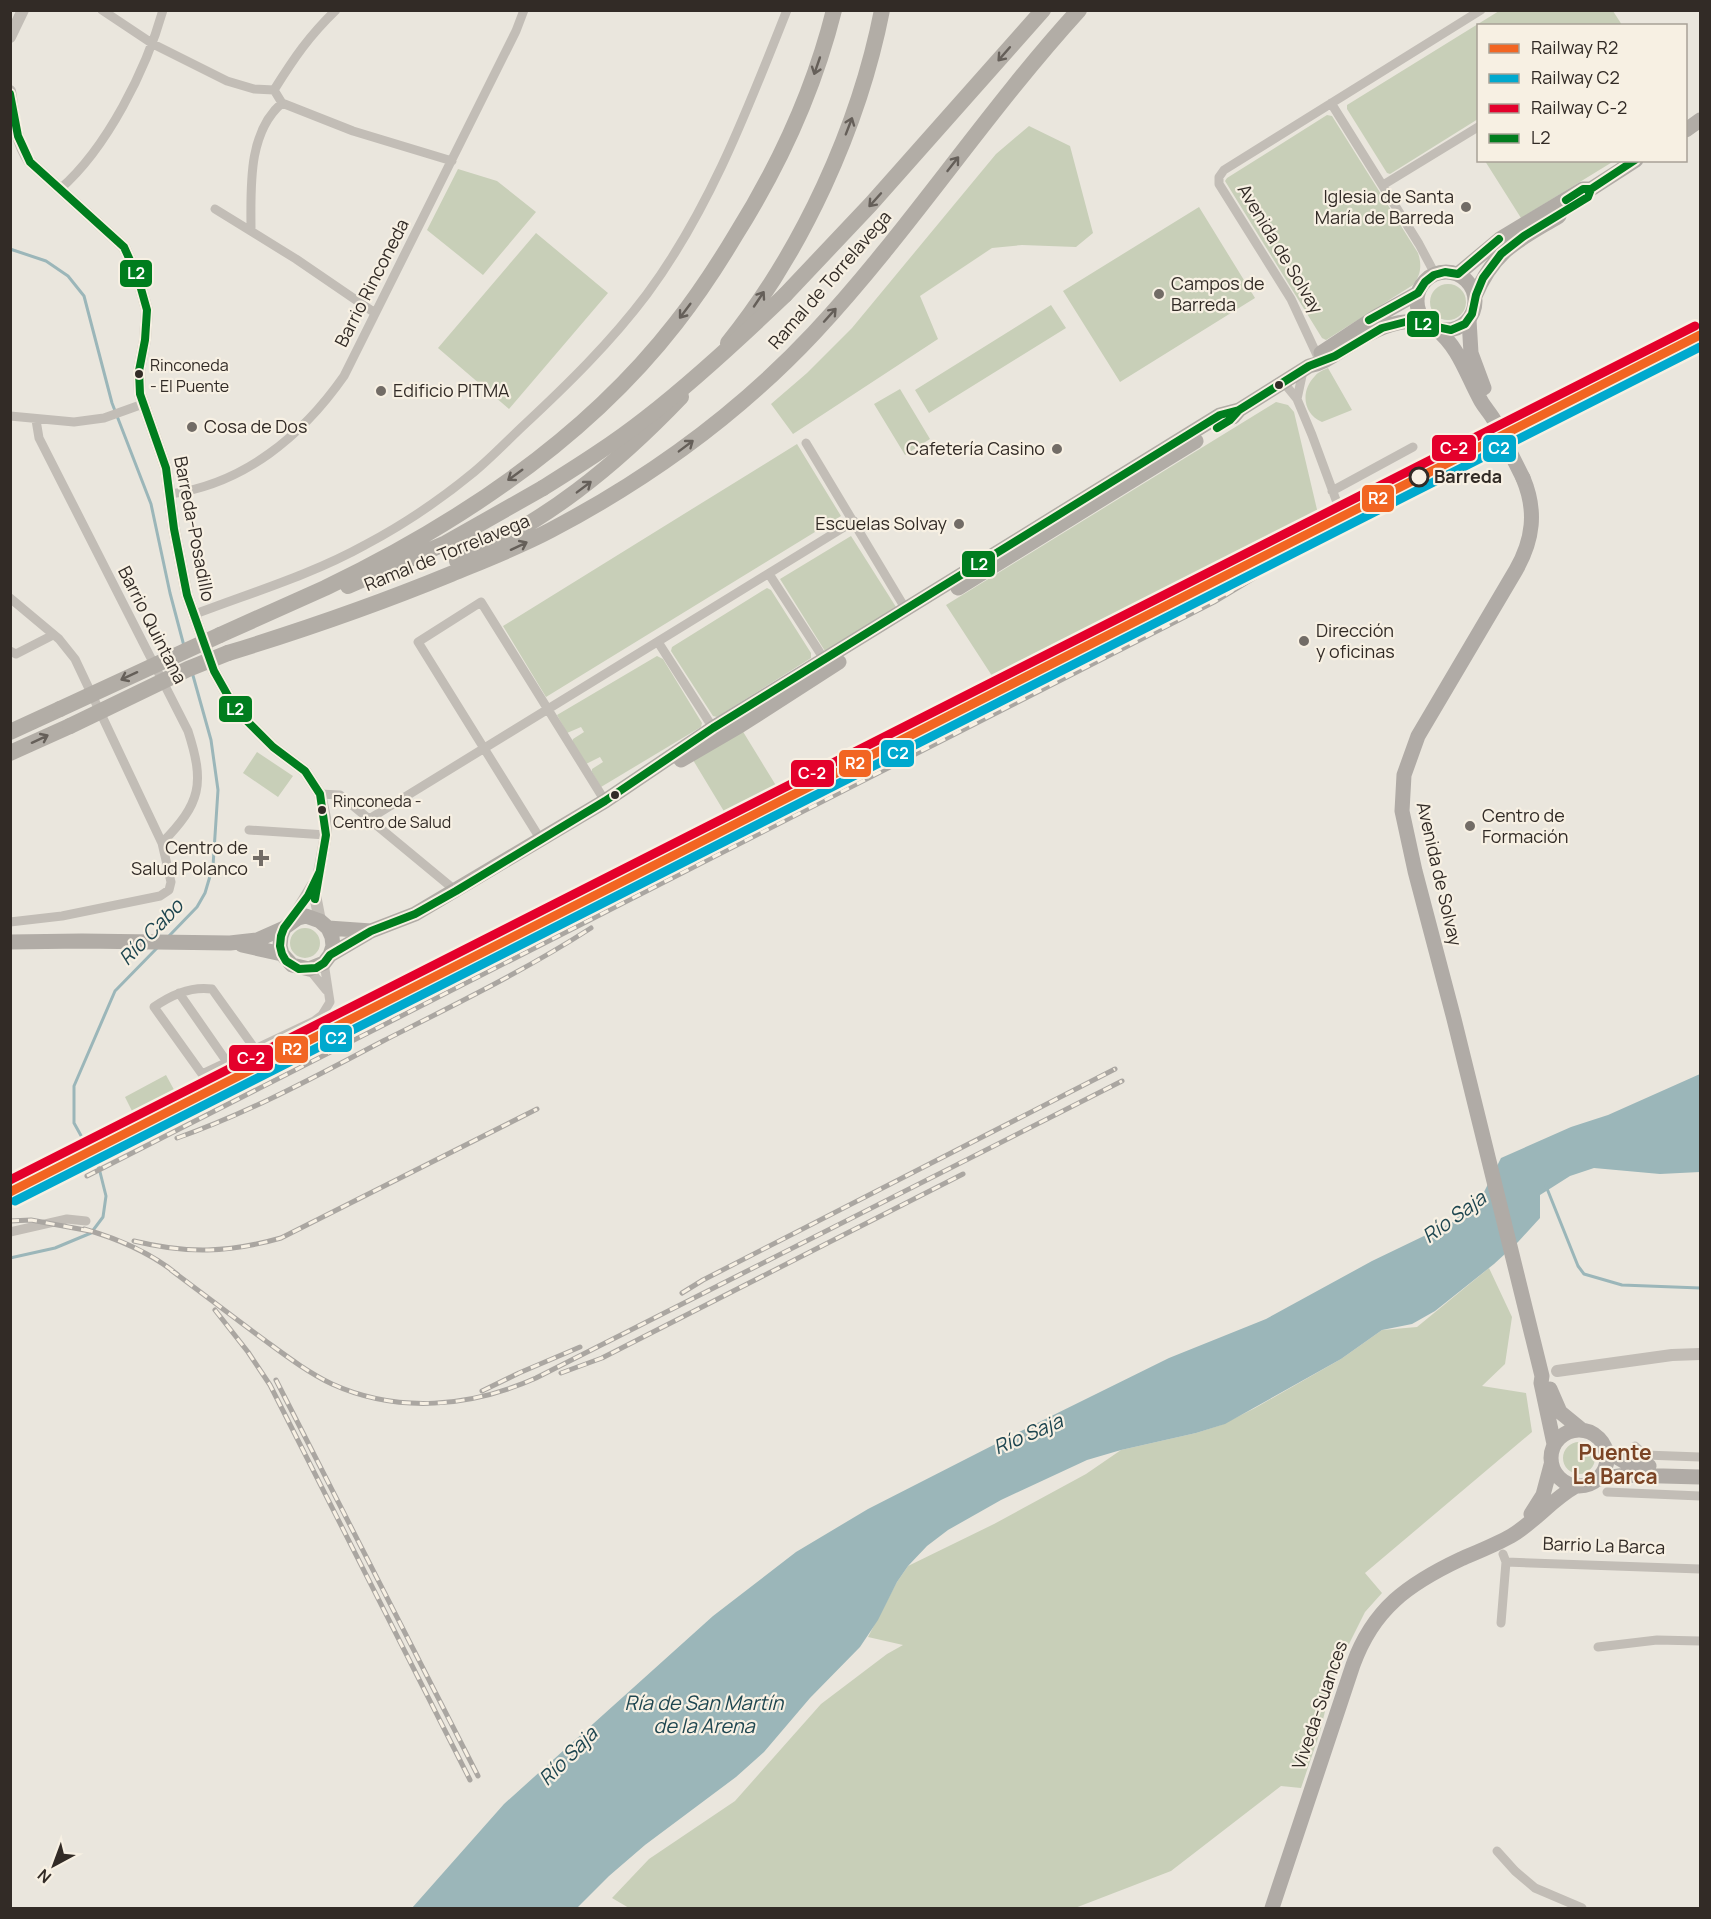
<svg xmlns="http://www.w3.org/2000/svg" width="1711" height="1919" font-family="Manrope,sans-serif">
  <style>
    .green { fill: #c8cfb8 }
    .water { fill: #9bb6b9 }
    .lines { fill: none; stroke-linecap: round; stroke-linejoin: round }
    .stream { stroke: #9bb6b9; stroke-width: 3 }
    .minor { stroke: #c2bdb6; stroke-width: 9 }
    .tertiary { stroke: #c2bdb6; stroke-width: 12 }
    .primary { stroke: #b0aba6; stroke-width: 15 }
    .trunk { stroke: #b1aca6; stroke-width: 15 }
    .motorway { stroke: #b2ada6; stroke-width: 16 }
    .rail-casing { stroke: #aaa6a1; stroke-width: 5 }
    .rail { stroke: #f7f0e3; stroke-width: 3; stroke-dasharray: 9; stroke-linecap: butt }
    .primary-bridge { stroke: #b0aba6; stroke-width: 15 }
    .motorway-bridge { stroke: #b2ada6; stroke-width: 16 }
    .bus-1-casing { stroke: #f7f0e3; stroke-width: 12 }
    .bus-1 { stroke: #007d1e; stroke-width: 8 }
    .rail-1-casing { stroke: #f7f0e3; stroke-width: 14 }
    .rail-2-casing { stroke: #f7f0e3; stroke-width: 14 }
    .rail-3-casing { stroke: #f7f0e3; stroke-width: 14 }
    .rail-1 { stroke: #f26522; stroke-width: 9 }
    .rail-2 { stroke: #00a9ce; stroke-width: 9 }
    .rail-3 { stroke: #e4002b; stroke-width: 9 }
    .oneway { stroke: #655f59 }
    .poi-dot { fill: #726c66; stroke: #f7f0e3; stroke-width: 2 }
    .bus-dot { fill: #322b26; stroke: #f7f0e3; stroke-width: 2 }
    .stop-dot { fill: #f7f0e3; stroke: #322b26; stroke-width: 3 }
    .labels { text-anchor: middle; stroke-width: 4.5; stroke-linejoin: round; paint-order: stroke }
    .bus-label { font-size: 16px; fill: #322b26; stroke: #f7f0e3; text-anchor: start }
    .poi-label { font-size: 18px; fill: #322b26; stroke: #f7f0e3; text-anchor: start }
    .street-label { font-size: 18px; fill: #322b26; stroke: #f7f0e3 }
    .stop-label { font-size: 18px; font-weight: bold; fill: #322b26; stroke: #f7f0e3; text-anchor: start }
    .water-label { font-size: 20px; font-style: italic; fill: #1e4650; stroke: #f7f0e3 }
    .quarter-label { font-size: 21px; font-weight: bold; fill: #7b4425; stroke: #f7f0e3 }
    .line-badge { stroke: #f7f0e3; stroke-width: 2 }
    .badge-label { font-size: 16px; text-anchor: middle; font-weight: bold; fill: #fff }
  </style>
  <rect width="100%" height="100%" fill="#eae6dd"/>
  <path class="green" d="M1499,11H1613L1622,25L1478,26V119L1390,174L1387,173L1347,109V105Z
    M1327,115L1332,116L1418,253C1422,265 1421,275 1413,285L1326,340L1322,338L1225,181L1227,178Z
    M1029,126L1070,146L1093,233L1076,247L1022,245L992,248L920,296L938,339L793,434L771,404L807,373L852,328L996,154Z
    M1485,161H1614L1521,218Z
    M458,169L497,181L536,212L483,275L427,230Z
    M1199,207L1255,298L1120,382L1063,291Z
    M536,233L608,293L509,409L438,348Z
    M1430 302a18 18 0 1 1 36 0a18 18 0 1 1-36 0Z
    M1051,305L1066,328L929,413L915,390Z
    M1328,368L1352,410L1322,422C1303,414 1300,391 1315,376C1318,372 1324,370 1328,368Z
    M900,389L930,439L905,455L874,404Z
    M1276,402L1288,405L1294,412L1319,518L996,682L946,605Z
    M797,444L841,516L546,697L503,626Z
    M851,536L896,607L825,651L780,579Z
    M767,588L771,590L811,653V658L717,717L713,716L671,651L672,647Z
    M657,656L663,659L702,723L701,727L601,787L592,772V769L603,762L600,757L586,764L572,742L573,739L584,732L581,727L567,733L557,715Z
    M742,730L780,792L728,818L693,760Z
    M257,752L293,776L278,797L243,773Z
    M290 943a15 15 0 1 1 30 0a15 15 0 1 1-30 0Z
    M166,1075L178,1097L136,1119L125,1097Z
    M1489,1268L1512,1317L1505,1364L1482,1386L1526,1393L1532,1432L1365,1573L1382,1593L1365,1612L1334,1674L1320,1732L1301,1788L1281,1786L1171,1871L1075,1908H629L612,1898L649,1859L735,1801L821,1704L887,1654L903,1645L868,1637L897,1582L908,1566L994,1524L1086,1474L1121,1450L1196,1433L1221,1425L1255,1408L1341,1359L1382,1330L1417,1327Z
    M1563 1458a16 16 0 1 1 32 0a16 16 0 1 1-32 0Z"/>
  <path class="water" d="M1700,1074V1172L1660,1174L1594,1168L1570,1176L1540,1195V1218L1518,1242L1494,1264L1435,1311L1412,1324L1382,1330L1341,1359L1225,1424L1196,1433L1121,1450L1087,1460L1001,1500L948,1530L927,1546L908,1566L897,1582L878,1620L860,1647L810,1698L764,1752L736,1777L645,1845L609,1876L577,1908H412L504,1804L713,1616L796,1552L868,1509L1017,1433L1169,1358L1266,1319L1372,1261L1453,1222L1463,1211L1476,1208L1501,1158L1571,1127L1608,1115Z"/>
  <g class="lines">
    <path class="stream" d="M10,249L46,261L68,276L84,296L112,403L151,504L170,593L184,646
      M169,936L197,907L205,893L213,866L218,790L211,740L192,672
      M1546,1186L1578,1266L1584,1274L1622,1285L1700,1288
      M10,1258L55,1248L91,1233L103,1217L106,1196L99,1168L74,1123V1086L115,991L158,947"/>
    <path class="minor" d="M102,10L153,44L227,81L254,89L274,90
      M274,90L282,103L353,131L452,161
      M274,90C294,58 309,36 336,10
      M1331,103L1419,244L1435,274
      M1383,185L1478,127
      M60,189C107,148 146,70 163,10
      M215,209L296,259L375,313
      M251,231C251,189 247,133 282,103
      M1317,355L1291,299L1219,184V177L1224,170L1481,10
      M1284,383L1297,399L1312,435L1339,508
      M1297,399L1303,371
      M10,416L74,422L104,418L143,404
      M36,420L39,438L188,731C205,784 201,803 162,843
      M806,443L905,608
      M1332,491L1413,447
      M170,494C244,484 302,436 344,376L516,31L524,10
      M769,574L824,659
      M10,598L59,639L75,659L162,843L171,882L169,890L160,896L62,916L10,922
      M193,615C250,593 311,575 365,545C403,525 440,500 474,472C491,458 507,441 523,426C567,385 611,342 647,294C710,209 748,108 787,10
      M658,642L713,728
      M10,651L16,654L53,635
      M320,794L340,795L456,891
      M369,819L854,521
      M249,830L326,835
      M541,840L418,642L481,602L605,801
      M309,969L326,990
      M179,993L227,1062
      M255,1049L212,989C191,986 171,995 154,1007L202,1074L314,1021L322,1015L330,1002L324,963
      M10,1232L67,1219L86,1221
      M1635,1446L1645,1455L1700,1457
      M1607,1492L1700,1496
      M1506,1562L1700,1569
      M1501,1623L1506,1562L1503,1554
      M1598,1647L1657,1640L1700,1641
      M1497,1851L1515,1871L1535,1888L1582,1908"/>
    <path class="tertiary" d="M10,37L23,10
      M10,91C14,116 15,140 30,162L124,247L138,278L147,310L145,340L139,371L140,394L166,468L174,529L187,595L214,671L236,710L273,747L305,771L320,794L325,818L326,835L315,895L320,921
      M291,921L313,885
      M1557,1371L1672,1355L1700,1354"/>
    <path class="primary" d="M1469,320L1471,353L1484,388
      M1436,329C1459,347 1467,376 1481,401C1485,408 1490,413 1494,420
      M1523,478C1537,511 1533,540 1516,570L1418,736L1404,775L1402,811L1415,871L1454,1019L1542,1376L1541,1383L1554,1444
      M1550,1389L1560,1412L1582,1430
      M1551 1458a28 28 0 1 1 56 0a28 28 0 1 1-56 0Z
      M1605,1450L1627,1463L1649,1466
      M1598,1479L1626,1475L1700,1477
      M1531,1514L1543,1495L1551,1465
      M1272,1908L1353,1665C1373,1609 1408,1584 1461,1559C1477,1552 1495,1545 1511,1536C1535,1522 1551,1500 1576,1486"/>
    <path class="trunk" d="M1686,130L1700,120
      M1417 301a29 29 0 1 1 58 0a29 29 0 1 1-58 0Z
      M1458,274L1500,239L1583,189H1591L1636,160
      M1475,296C1495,249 1518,241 1559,216
      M1321,353L1377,316L1418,293
      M1233,417L1239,410L1309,366C1324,363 1334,355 1347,347C1372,331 1395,318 1425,322
      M958,588L1196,441
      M681,760L741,725L839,662
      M328,928L371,931
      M10,942L82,941L230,943L257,940L284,928
      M242,945L282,954
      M330,955L333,946L332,937L328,928L320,921L306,916L298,918L284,928L281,936L280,946L282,954L292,965L309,969L324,963L330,955L371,931L415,914L605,801L713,728L1220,415L1239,410"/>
    <path class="motorway" d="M785,295L871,204L1043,10
      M728,343C802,251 859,127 882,10
      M457,561C545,523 615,466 681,397
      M348,586L446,543L543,488
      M220,635C255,619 290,604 325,588C456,525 586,439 676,323C698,295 717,266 735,236C779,166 814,90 834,10
      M228,653C303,630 378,604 451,574C485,560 519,547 551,530C648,479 739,413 814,333C909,231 985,113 1079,10
      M10,732L60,709
      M10,753L70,726"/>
    <g class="rail-casing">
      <path id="rail" d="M177,1138C249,1113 316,1076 383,1041C454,1005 524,971 591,928
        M87,1176L1214,602L1272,567
        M10,1198L1700,341
        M10,1221L31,1220L90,1231
        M84,1229C119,1239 150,1252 178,1275
        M134,1241C187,1254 228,1253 281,1238L537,1109
        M171,1270C202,1293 232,1316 263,1339C285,1355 307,1372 332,1384C398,1414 471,1407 536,1378L1122,1081
        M682,1293L703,1280L1115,1069
        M215,1310L248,1352L270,1385L470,1780
        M561,1373L602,1358L963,1174
        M276,1380L478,1776
        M482,1391L519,1373L580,1347"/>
    </g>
    <use href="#rail" class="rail"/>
    <path class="primary-bridge" d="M1494,420L1523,478"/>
    <path class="motorway-bridge" d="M543,488C578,466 613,444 646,418C695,380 740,338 785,295
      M60,709L220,635
      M70,726L188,669L228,653"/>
    <g class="bus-1-casing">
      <path id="bus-1" d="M10,94L18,136L30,162L124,247L138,278L147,310L145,340L139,371L140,394L166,468L174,529L187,595L214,671L236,710L273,747L305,771L320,794L326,835L315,899
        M1566,200L1583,189H1591L1635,160
        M1369,320L1418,293L1425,282L1434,275L1445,272L1458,274L1499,239
        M1217,428L1230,420L1239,410L1309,366L1335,356L1382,328L1409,321L1451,330L1465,324L1472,314L1476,295L1483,278L1501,254L1524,236L1588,197L1591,189
        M319,873L308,896L284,928L281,936L280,946L282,954L286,961L299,969L316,968L324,963L330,955L371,931L415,914L456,891L605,801L713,728L1220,415L1239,410"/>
    </g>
    <use href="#bus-1" class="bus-1"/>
    <g class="rail-1-casing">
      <path id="rail-1" d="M10,1192L1700,335"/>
    </g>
    <g class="rail-2-casing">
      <path id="rail-2" d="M15,1201L1700,347"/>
    </g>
    <g class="rail-3-casing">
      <path id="rail-3" d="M10,1180L1695,326"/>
    </g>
    <use href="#rail-1" class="rail-1"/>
    <use href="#rail-2" class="rail-2"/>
    <use href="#rail-3" class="rail-3"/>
  </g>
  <defs><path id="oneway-shaft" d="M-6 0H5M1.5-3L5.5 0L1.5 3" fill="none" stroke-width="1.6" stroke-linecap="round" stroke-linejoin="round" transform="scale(1.5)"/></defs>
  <g class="oneway">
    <use href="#oneway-shaft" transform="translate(1004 54) rotate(131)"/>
    <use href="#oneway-shaft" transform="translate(817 66) rotate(109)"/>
    <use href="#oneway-shaft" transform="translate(849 126) rotate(-69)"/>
    <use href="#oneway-shaft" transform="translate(953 164) rotate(-52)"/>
    <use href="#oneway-shaft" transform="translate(875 200) rotate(132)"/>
    <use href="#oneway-shaft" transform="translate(759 299) rotate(-56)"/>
    <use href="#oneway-shaft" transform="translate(685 311) rotate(127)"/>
    <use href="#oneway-shaft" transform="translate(830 315) rotate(-48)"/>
    <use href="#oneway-shaft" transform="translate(686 446) rotate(-37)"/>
    <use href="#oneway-shaft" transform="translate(515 475) rotate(144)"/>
    <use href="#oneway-shaft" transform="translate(584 487) rotate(-37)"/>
    <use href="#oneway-shaft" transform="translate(519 546) rotate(-25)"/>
    <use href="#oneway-shaft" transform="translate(129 676) rotate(155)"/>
    <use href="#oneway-shaft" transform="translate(40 739) rotate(-25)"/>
  </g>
  <g class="poi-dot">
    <circle cx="1466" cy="207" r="6"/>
    <circle cx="1159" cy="294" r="6"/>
    <circle cx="381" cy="391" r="6"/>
    <circle cx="192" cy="427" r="6"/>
    <circle cx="1057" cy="449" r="6"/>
    <circle cx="959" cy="524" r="6"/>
    <circle cx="1304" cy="641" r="6"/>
    <circle cx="1470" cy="826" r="6"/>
    <path d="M258 849h6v6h6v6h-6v6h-6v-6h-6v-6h6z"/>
  </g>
  <g class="bus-dot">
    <circle cx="139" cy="374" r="5"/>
    <circle cx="1279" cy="385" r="5"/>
    <circle cx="615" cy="795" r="5"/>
    <circle cx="322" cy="810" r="5"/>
  </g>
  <circle class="stop-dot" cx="1419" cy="477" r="9"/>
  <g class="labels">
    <g class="bus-label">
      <text x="150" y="371">Rinconeda<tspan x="150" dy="21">- El Puente</tspan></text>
      <text x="333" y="807">Rinconeda -<tspan x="333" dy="21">Centro de Salud</tspan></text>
    </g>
    <g class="poi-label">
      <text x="1454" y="203" text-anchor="end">Iglesia de Santa<tspan x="1454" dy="21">María de Barreda</tspan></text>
      <text x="1171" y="290">Campos de<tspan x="1171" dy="21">Barreda</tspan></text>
      <text x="393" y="397">Edificio PITMA</text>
      <text x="204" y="433">Cosa de Dos</text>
      <text x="1045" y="455" text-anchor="end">Cafetería Casino</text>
      <text x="947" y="530" text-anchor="end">Escuelas Solvay</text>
      <text x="1316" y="637">Dirección<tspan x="1316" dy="21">y oficinas</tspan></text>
      <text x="1482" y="822">Centro de<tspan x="1482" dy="21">Formación</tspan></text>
      <text x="248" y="854" text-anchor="end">Centro de<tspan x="248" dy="21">Salud Polanco</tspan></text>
    </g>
    <g class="street-label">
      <text transform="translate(1280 249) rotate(59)" y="6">Avenida de Solvay</text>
      <text transform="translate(830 280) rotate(-49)" y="6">Ramal de Torrelavega</text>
      <text transform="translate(372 283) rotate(-63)" y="6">Barrio Rinconeda</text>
      <text transform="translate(194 529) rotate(79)" y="6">Barreda-Posadillo</text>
      <text transform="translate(447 553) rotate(-22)" y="6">Ramal de Torrelavega</text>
      <text transform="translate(152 625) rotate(63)" y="6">Barrio Quintana</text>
      <text transform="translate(1439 874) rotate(77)" y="6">Avenida de Solvay</text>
      <text transform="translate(1604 1546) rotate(2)" y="6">Barrio La Barca</text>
      <text transform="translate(1320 1705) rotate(-71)" y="6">Viveda-Suances</text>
    </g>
    <g class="stop-label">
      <text x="1434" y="483">Barreda</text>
    </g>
    <g class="water-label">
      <text transform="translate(151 932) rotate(-46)" y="7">Río Cabo</text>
      <text transform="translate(1454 1217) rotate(-36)" y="7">Río Saja</text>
      <text transform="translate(1028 1434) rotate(-23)" y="7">Río Saja</text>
      <text x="704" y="1710">Ría de San Martín<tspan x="704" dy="23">de la Arena</tspan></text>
      <text transform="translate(568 1756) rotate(-45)" y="7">Río Saja</text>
    </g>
    <g class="quarter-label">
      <text x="1615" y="1460">Puente<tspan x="1615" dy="24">La Barca</tspan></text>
    </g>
  </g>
  <g class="line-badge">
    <rect x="119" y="259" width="34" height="29" rx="6" fill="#007d1e"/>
    <rect x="1406" y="310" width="34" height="28" rx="6" fill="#007d1e"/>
    <rect x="1431" y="434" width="46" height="28" rx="6" fill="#e4002b"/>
    <rect x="1482" y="434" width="35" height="29" rx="6" fill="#00a9ce"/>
    <rect x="1361" y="484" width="34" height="29" rx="6" fill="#f26522"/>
    <rect x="961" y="550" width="35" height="28" rx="6" fill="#007d1e"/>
    <rect x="218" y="695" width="35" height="28" rx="6" fill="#007d1e"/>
    <rect x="880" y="739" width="35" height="29" rx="6" fill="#00a9ce"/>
    <rect x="838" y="749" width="34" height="29" rx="6" fill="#f26522"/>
    <rect x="790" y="759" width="45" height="29" rx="6" fill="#e4002b"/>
    <rect x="319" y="1024" width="34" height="29" rx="6" fill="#00a9ce"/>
    <rect x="274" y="1035" width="35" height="29" rx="6" fill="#f26522"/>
    <rect x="228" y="1044" width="46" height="28" rx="6" fill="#e4002b"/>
  </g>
  <g class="badge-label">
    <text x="136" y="279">L2</text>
    <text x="1423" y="330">L2</text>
    <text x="1454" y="454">C-2</text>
    <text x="1499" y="454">C2</text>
    <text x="1378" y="504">R2</text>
    <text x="979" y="570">L2</text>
    <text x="235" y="715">L2</text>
    <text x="898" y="759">C2</text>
    <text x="855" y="769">R2</text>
    <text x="812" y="779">C-2</text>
    <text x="336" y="1044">C2</text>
    <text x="292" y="1055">R2</text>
    <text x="251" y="1064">C-2</text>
  </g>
  <rect width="1711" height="1919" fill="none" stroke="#322b26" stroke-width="24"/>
  <rect x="1477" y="24" width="210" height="138" fill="#f7f0e3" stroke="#a8a197" stroke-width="1.5"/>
  <rect x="1489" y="44" width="30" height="9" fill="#f26522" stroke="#a8a197" stroke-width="1.5"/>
  <text x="1531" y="54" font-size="18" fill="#322b26">Railway R2</text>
  <rect x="1489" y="74" width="30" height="9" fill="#00a9ce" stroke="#a8a197" stroke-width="1.5"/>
  <text x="1531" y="84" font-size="18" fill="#322b26">Railway C2</text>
  <rect x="1489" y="104" width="30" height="9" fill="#e4002b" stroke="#a8a197" stroke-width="1.5"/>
  <text x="1531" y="114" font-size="18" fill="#322b26">Railway C-2</text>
  <rect x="1489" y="134" width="30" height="9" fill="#007d1e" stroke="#a8a197" stroke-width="1.5"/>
  <text x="1531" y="144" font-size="18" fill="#322b26">L2</text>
  <g transform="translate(54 1865) rotate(221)" stroke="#f7f0e3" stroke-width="4.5" paint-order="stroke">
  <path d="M0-4.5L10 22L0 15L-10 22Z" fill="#322b26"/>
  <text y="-9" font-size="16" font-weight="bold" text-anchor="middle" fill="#322b26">N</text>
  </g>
</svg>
